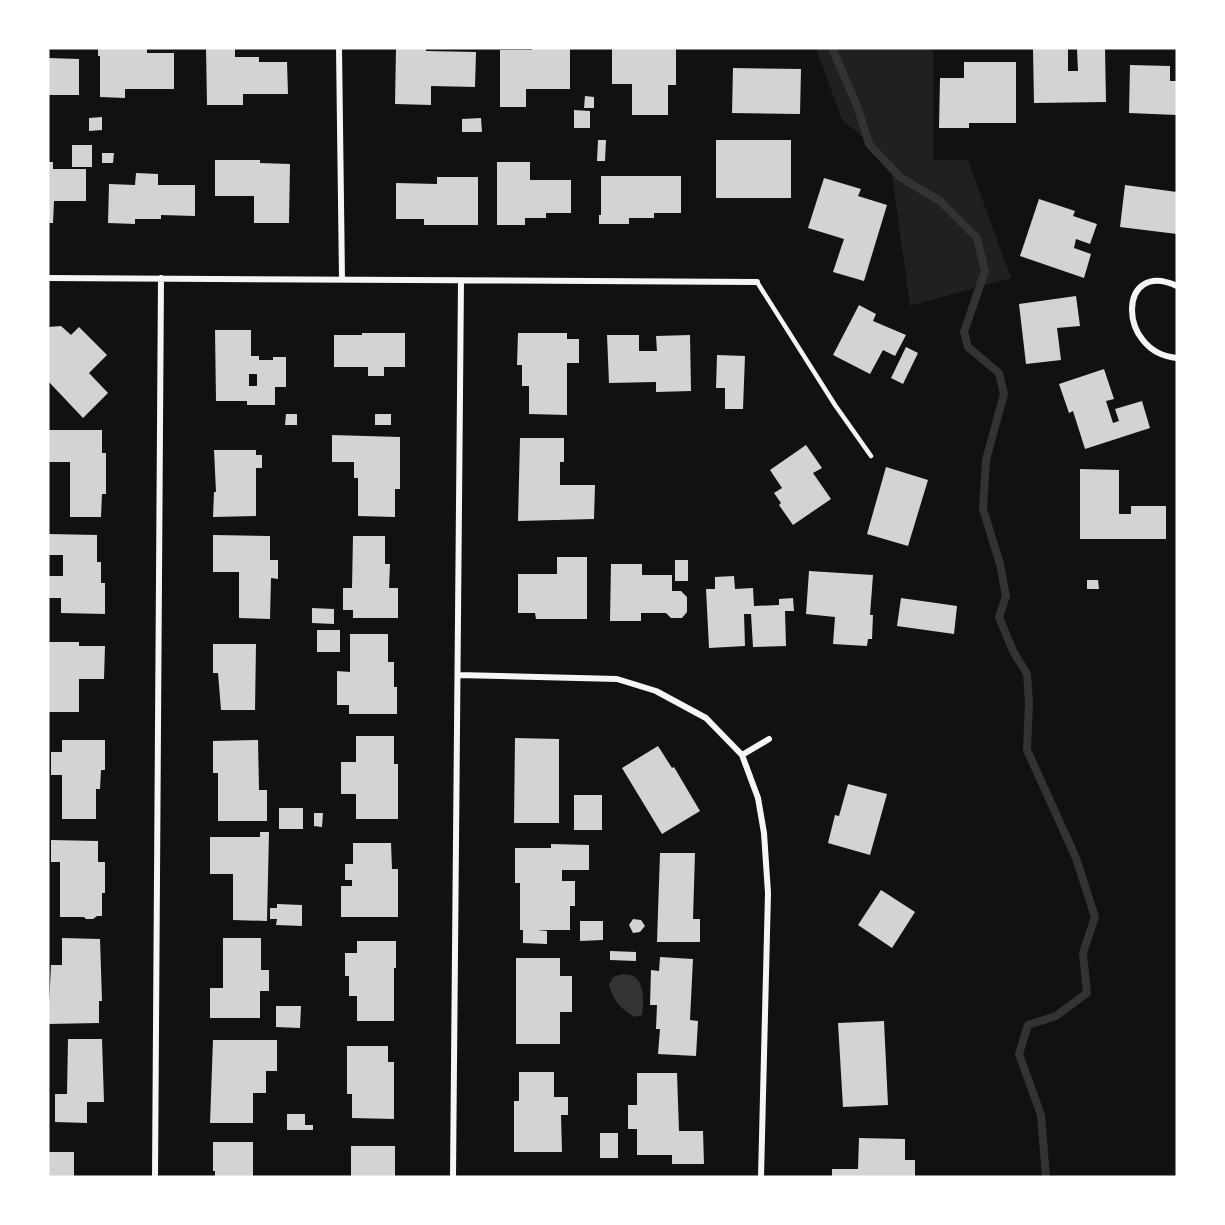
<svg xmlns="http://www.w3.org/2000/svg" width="1225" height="1225" font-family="Manrope,sans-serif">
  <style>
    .green { fill: #202020 }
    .water { fill: #333 }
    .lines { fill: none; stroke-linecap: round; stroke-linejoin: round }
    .stream { stroke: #333; stroke-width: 8 }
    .building { fill: #d3d3d3; fill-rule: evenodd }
    .service { stroke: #f5f5f5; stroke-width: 4.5 }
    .minor { stroke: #f5f5f5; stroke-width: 6 }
  </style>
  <rect width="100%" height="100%" fill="#111"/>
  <path class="green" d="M816,48H933V160H968L1011,278L910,306L890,160L842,120Z"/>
  <path class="water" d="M623,974C626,975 630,974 633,976C645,982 644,1004 642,1015L634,1017C620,1008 613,1000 609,985L613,977Z"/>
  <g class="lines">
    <path class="stream" d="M832,48L858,108L869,144L900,177L940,201L977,238L985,271L964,332L968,347L999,373L1004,394L986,460L983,509L1000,564L1006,596L999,617L1013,651L1027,674L1029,703L1027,750L1076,858L1095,917L1083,953L1087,993L1056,1016L1028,1025L1019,1054L1041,1115L1046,1177"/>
  </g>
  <path class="building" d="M98,48L147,49V53H174V89H125V98L100,97V56H98Z
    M206,48H235V57H259V62H287L288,94H243V105H207Z
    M396,48H426V51L476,52L475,87L431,86V105L395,104Z
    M532,48H570V89H526V107H500V50H532Z
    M612,48H676V85H668V115H632V84H612Z
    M1105,48L1106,102L1034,103L1033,49H1068V71H1078L1077,49Z
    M48,58L79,59V95H48Z
    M964,62H1016V123H969V128H939L940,78H964Z
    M1130,65L1170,66V81H1177V115L1129,113Z
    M733,68L801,69L800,114L732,113Z
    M585,96L594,97V108H584Z
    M574,110L590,111V128H574Z
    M102,117V130L89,131V118Z
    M481,118L482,132H462V119Z
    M598,140H606L605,161H597Z
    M716,140H791V198H716Z
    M72,145H92V167H72Z
    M102,153H114L113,163H102Z
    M215,160H260V163L290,164L289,223H254V196H215Z
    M48,162H53V169H86V201H54L53,223H48Z
    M497,162H530V180H571V213H546V218H525V225H497Z
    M136,173L158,174V185H195V216L161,215V219H135V224L108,223L109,184L135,185Z
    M601,176H681V213H654V218H629V224H599V215H601Z
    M437,177H478V225H424V219H396V183L437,184Z
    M824,178L861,189L858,196L887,205L864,281L833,272L844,239L808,228Z
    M1125,185L1177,192V234L1120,227Z
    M1039,199L1075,211L1073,216L1097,224L1090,244L1076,239L1074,248L1091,254L1084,278L1020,256Z
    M1076,296L1080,326L1057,328L1061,360L1026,364L1019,304Z
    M859,305L876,314L873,321L906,335L895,356L883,350L870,374L833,355Z
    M61,326L71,335L79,327L107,355L89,373L108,393L83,418L48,381V327Z
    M215,330H251V356H259V360H273V357H286V387H275V405H247V401H216ZM249,374H257V386H249Z
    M362,333H405V367H384V376H368V367H334V335H362Z
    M518,333H567V339H579V363H567V415L529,414V386H522V365H517Z
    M607,335H639V351H657L656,336L690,335L691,391L656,392V382L609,383Z
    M906,347L918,353L903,384L891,378Z
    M717,355L745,356L743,409H725V388H716Z
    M1104,369L1114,399L1106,401L1113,423L1119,421L1115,409L1142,401L1150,428L1085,449L1073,411L1069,413L1059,384Z
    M286,414H297V425H285Z
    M375,414H391V425H375Z
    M48,430H102V453H106V494H102L101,517H70V462H48Z
    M332,435L400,437V489H395V517L358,516V478H354V462H332Z
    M520,438H564V462H560V485H595L594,519L518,521Z
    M806,445L822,468L813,473L831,499L793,525L779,505L781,503L774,493L782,488L770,470Z
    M214,450H256V455H262V468H256V516L213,517L214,492H216Z
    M886,467L928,480L908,546L867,534Z
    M1080,469L1119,470V514H1131V506H1166V539H1080Z
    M48,534L97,535V562H101V583H105V614L61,613V598H48L49,576H63V555H48Z
    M213,535L270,536V560H278V579L271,578L270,619L239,618V572H213Z
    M353,536H385V564H390L389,588H398V618H353V610H343V588H352Z
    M557,557H587V619H536L535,613H518V574H557Z
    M675,560H688V581H675Z
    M611,564H642V575H672V591H681L687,597V612L682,618H671L666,613H641V621H610Z
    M809,571L873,575L870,615H873L872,639H868L867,646L833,644L835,617L806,614Z
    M734,576L735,589L753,588L754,606L779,605V599L793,598L794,611H785L786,646L753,647L751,614H744L745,646L709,648L706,589H715V577Z
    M1087,580H1098L1099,589H1087Z
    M901,598L957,606L954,634L897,626Z
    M312,608L334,609V624L312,623Z
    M317,630H340V652H317Z
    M350,634H388V662H394V687H397V714H349V705H337V671L350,672Z
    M48,642H79V646H105L104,679H79V712H48Z
    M213,644H256L255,710H221L218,673H213Z
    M356,736H394V764H398V819H356V794H341V762H356Z
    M515,738L559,739V823H514Z
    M62,740H105V770H101L100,789H96V819H62V775H51V752H62Z
    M258,740L259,790H267V821H218V773H213V741Z
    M658,746L672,768L674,767L700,811L662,834L622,768Z
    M848,784L887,794L870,855L828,843L835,815L839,816Z
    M574,795H602V830H574Z
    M279,808H303V829H279Z
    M314,813H323L322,827L314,826Z
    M260,832H269L267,921L233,920V874H210V837H260Z
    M51,840L98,841V862H105V893H102V916H97L93,919H86L84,917H60V862H51Z
    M353,843H391L392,869H398V917H341V886H352V880H345V864H353Z
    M551,844L589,845V870H562V881H575V906H570V930H537L547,931V944L523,943V930H520V883H515V848H551Z
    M660,853H695L693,919H700V942H657Z
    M881,890L915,912L892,948L858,925Z
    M277,904L302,905V926L276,925L277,919H270V908H277Z
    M633,919L641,920L645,926L640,932L633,933L629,925Z
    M580,921H603V940L580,941Z
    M62,938L100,939L102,1001H99V1023L48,1024L51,965H62Z
    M223,938H261V970H269V991H260V1018H210V988H223Z
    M357,941H396V968H394V1021H357V996H349V976H345V953H357Z
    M610,951L636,952V961L610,960Z
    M660,957L693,959L690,1020L698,1021L696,1056L658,1054L660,1029H656L657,1005H650L651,970L659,971Z
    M516,958H560V976H572V1012H560V1044H516Z
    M276,1006H301L300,1028L276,1027Z
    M884,1021L888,1105L843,1107L838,1023Z
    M68,1039H102L104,1102H87V1123L55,1122V1094H67Z
    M213,1040H277V1071H266V1093H253V1123H210Z
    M347,1046H388V1062H394V1119L352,1118V1094H347Z
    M519,1072H554V1097H568V1115H561L562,1152H514V1101H519Z
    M637,1073H677L679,1131H703L704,1164H672V1155H637V1129H628V1105H637Z
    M287,1114H305V1125H313V1130H287Z
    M600,1133H618V1158H600Z
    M859,1138L905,1139V1160H915V1177H832V1169H858Z
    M213,1142H253V1177H215V1171H213Z
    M351,1146H395V1176L351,1177Z
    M48,1152H74V1177H48Z"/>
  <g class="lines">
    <path class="service" d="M757,282L835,405L871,456"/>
    <path class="minor" d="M339,48L342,279
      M48,278L757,282
      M1177,286C1117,258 1117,353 1177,358
      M458,675L617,679L656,691L706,718L742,755L758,798L764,833L768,893L761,1177
      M742,755L769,739
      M155,1177L161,278
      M453,1177L461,281"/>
  </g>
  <rect width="1225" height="1225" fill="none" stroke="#ffffff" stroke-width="99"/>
</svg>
